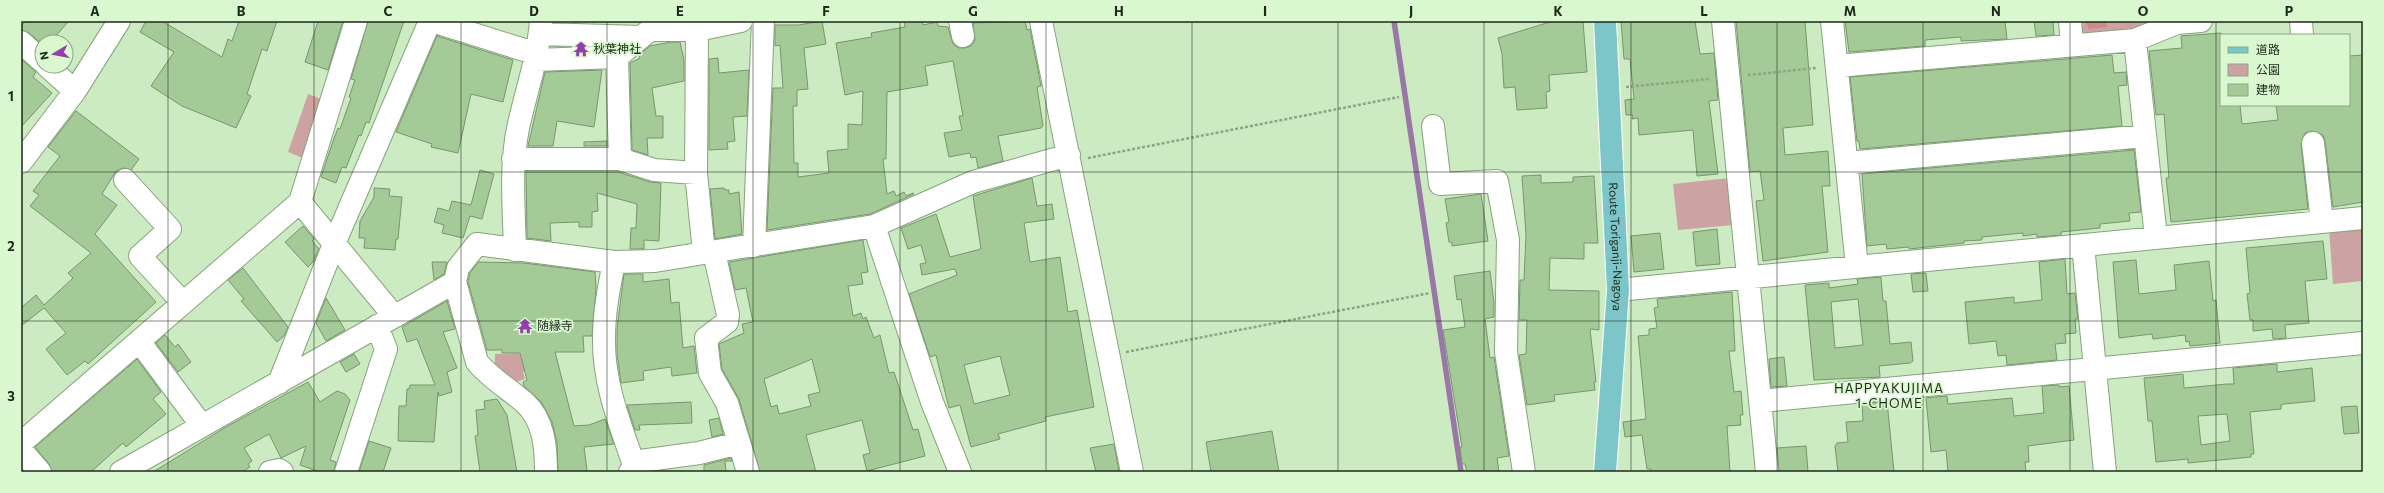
<svg xmlns="http://www.w3.org/2000/svg" width="2384" height="493" font-family="Commissioner,'Noto Sans JP',sans-serif">
  <style>
    .green { fill: #cda2a2 }
    .forest { fill: #cc8a8b }
    .lines { fill: none; stroke-linecap: round; stroke-linejoin: round }
    .stream { stroke: #9b77a7; stroke-width: 5.5 }
    .building { fill: #a4ca97; stroke: #79956f; fill-rule: evenodd }
    .minor-casing { stroke: #86a37c; stroke-width: 24 }
    .major-casing { stroke: #fff; stroke-width: 24 }
    .path { stroke: #8da585; stroke-width: 2.5; stroke-dasharray: 3 2; stroke-linecap: butt }
    .minor { stroke: #fff; stroke-width: 22 }
    .major { stroke: #7cc5c8; stroke-width: 22 }
    .grid { fill: none; stroke: #1e291a; stroke-width: 1; stroke-opacity: 0.55 }
    .labels { text-anchor: middle; stroke-width: 3.5; stroke-linejoin: round; paint-order: stroke }
    .poi-label { font-size: 12px; fill: #1e291a; stroke: #d9f8cf; text-anchor: start }
    .street-label { font-size: 12px; fill: #1e291a; stroke: #d9f8cf }
    .neighbourhood-label { font-size: 13px; letter-spacing: 1px; fill: #1e291a; stroke: #d9f8cf }
    .neatline { fill: none; stroke: #1e291a; stroke-width: 1.5 }
    .grid-label { font-size: 13px; text-anchor: middle; font-weight: bold; fill: #1e291a }
  </style>
  <rect width="100%" height="100%" fill="#ccebc2"/>
  <path class="green" d="M2080,21H2165L2137,29L2085,33L2081,30Z
    M308,94L327,101L308,160L288,152Z
    M1729,178L1734,225L1678,230L1673,184Z
    M2363,225V281L2333,284L2329,228Z
    M543,353V358L523,372L525,379L509,384L495,372V354Z"/>
  <path class="forest" d="M2085,21H2105L2108,27L2089,29Z"/>
  <g class="lines">
    <path class="stream" d="M1394,21L1461,472"/>
  </g>
  <path class="building" d="M26,21H69L53,39L56,42H42V44L29,33L21,30V26Z
    M146,21H162L222,57L228,39L232,41L239,21H277L267,51L262,49L247,94L251,96L236,128L182,106L151,86L174,52L140,32Z
    M318,21H343L328,70L305,62Z
    M368,21H404L369,123L366,122L361,136L359,135L346,168L342,167L336,183L321,177L332,144L338,128L340,129L351,98L349,97L355,80L351,79Z
    M822,21L826,44L804,48L808,89L797,90V106H793L794,163H798V177L829,173L827,151L848,149V124L862,125L863,91L845,95L836,43L872,37L871,33L905,27L904,21H922L923,25L937,22L938,26L948,27L953,44L959,48H965L971,46L975,40L973,23L1025,21L1027,30L1030,29L1041,86L1037,87L1043,126L1041,128L998,136L1003,161L978,168L976,157L971,158L970,153L949,157L944,133L962,130L959,116H963L953,61L925,66L928,85L887,92L886,159H883L887,194L894,191L896,196L904,192L906,196L913,193L914,194L870,214L767,230L773,88H783L780,45L775,46V25H798Z
    M1553,21H1583L1587,72L1549,75L1550,91L1546,92L1547,108L1517,110L1515,87L1504,88L1502,54L1498,38Z
    M1621,21H1695L1700,54L1714,53L1718,100L1709,101L1718,174L1697,176L1693,130L1639,135L1638,118L1632,119L1633,115H1626L1625,100L1634,99L1630,59H1624Z
    M1736,21H1805L1813,125L1783,128L1785,155L1828,151L1830,186H1822L1828,252L1763,261L1756,201L1764,200L1760,171L1750,172Z
    M1845,21H2005L2007,39L1961,41V37L1925,40V46L1849,52Z
    M2034,21H2053L2054,35L2036,36Z
    M2221,33V105H2240L2242,124L2278,120L2276,105H2349V56L2363,55V202L2333,207L2325,141L2323,135L2312,131L2305,133L2301,144L2308,209L2171,222L2166,178H2169L2164,114L2156,115L2149,51L2182,48L2181,36Z
    M437,36L513,60L503,102L471,94L458,153L431,147L432,144L396,132Z
    M671,42H680L684,60V81L652,88L656,116H663V138H647L648,155L632,150L630,63L640,58L639,55L650,46Z
    M2112,55L2114,73L2126,72L2127,85L2118,86L2122,126L1860,149L1859,141H1857L1850,77Z
    M718,58L719,73L749,70L747,116L733,117L735,141L727,142L728,149L709,150V59Z
    M21,59L36,72L33,77L52,93L21,127Z
    M602,70L594,127L557,121L553,146H528L545,72Z
    M76,111L139,159L131,170L123,168L116,171L102,194L117,205L95,234L156,302L88,364L85,361L67,375L46,349L66,333L44,308L21,326V308L36,295L44,305L73,278L68,273L91,253L30,206L39,195L33,191L60,156L48,147Z
    M607,141V146H584V142Z
    M2134,150L2141,212L2129,213L2130,221L2100,224V228L2061,232V235L2037,237V234L2023,236V233L1982,237V240L1964,241V243L1909,249V247L1887,249L1886,244L1867,246L1862,174Z
    M480,170L494,174L482,219L470,216L463,238L442,233L444,225L434,222L438,208L449,211L452,201L471,205Z
    M526,172H618L650,182L661,183L659,241L644,240V249H630L631,228H636L637,204L597,193L598,211L592,212V227H579V222L550,223L551,241L527,238Z
    M1541,175V183L1573,182V177L1594,176L1598,243H1584V259L1550,258L1549,290L1599,291V330L1590,329L1596,382H1594L1595,390L1554,395L1555,401L1527,405L1519,355L1526,354L1527,320H1519L1520,280H1524L1526,235L1522,176Z
    M1032,178L1037,206L1052,204L1054,219L1024,223L1030,262L1060,257L1068,312L1077,310L1094,407L1045,417L1046,421L998,434L1000,439L971,447L960,405L949,408L936,355L930,357L909,294L957,275L955,269L922,275L920,264L926,263L921,245L908,249L901,228L936,214L950,257L981,249L973,196ZM1000,356L1010,395L974,404L964,365Z
    M374,188L390,189L389,196L402,197L398,239H396L395,250L364,248L365,238H359L360,221L374,197Z
    M724,188L725,190H729V194L739,192L742,234L715,239L710,189Z
    M1481,194L1488,241L1452,246V242H1449L1446,223L1449,222L1445,199Z
    M303,226L314,239L312,241L319,249L313,262L308,267L285,242Z
    M1717,229L1720,264L1696,266L1693,232Z
    M1660,233L1664,269L1634,272L1631,236Z
    M863,240L868,272L861,273L863,284L848,286L853,316L861,313L863,319L866,317L874,338L880,335L889,373L894,372L913,430L918,429L925,456L867,471L863,455L870,453L862,420L806,435L816,472H760L739,399L722,369L719,344L744,333L742,324L753,322L746,288L735,290L729,262ZM812,359L820,392L808,395L811,406L779,414L777,405L771,407L764,379Z
    M2323,241L2327,279L2305,281L2309,323L2285,325L2286,338L2273,339L2272,329L2253,331V320H2250L2247,294L2250,293L2246,248Z
    M2065,259L2067,294L2075,293L2078,319H2075L2076,333L2065,334L2066,343L2055,344L2057,360L2007,365L2006,355L1998,356L1996,341L1969,344L1965,302L2014,297V303L2042,300L2039,262Z
    M2136,260L2139,294L2176,290L2174,265L2209,261L2213,301L2216,300L2220,343L2190,346L2189,341L2186,342L2185,335L2153,339L2152,334L2119,338L2113,262Z
    M432,262H447L444,274L434,280Z
    M478,262L524,263L595,272L596,289L592,336H583L584,352H555L574,426L589,425L605,419L614,444L584,447L587,470L584,472H558L557,443L552,422L542,403L524,386L523,382L527,380L520,353H502V350H487L468,282L470,273Z
    M243,268L288,327L284,336L277,342L241,301L244,299L228,280Z
    M1490,271L1494,303V317L1485,319L1490,358L1494,357L1509,456L1497,458L1499,472H1467L1465,464H1462L1460,447H1462L1443,330L1465,327L1461,299L1457,300L1454,276Z
    M1926,273L1928,291L1913,292L1911,274Z
    M624,274H643V282L669,279L671,303L679,302L683,348L694,346L697,373L672,376L671,367L643,371L644,380L621,383L617,353V329Z
    M1881,277L1883,301H1886L1890,344L1911,342L1913,361L1910,363L1879,366L1880,377L1814,380L1805,285L1829,283V288L1858,284L1857,279ZM1858,299L1863,345L1835,348L1831,302Z
    M1732,292L1735,351H1729L1734,392L1741,391L1743,415H1740L1741,425L1727,426L1730,472H1651V469H1647L1642,435L1625,437L1623,422L1646,419L1638,336L1649,335V329L1657,328L1654,308L1658,307L1657,299Z
    M326,298L345,330L326,341L316,323Z
    M447,301L455,329L443,332L457,368L447,372L452,392L439,396L438,392L434,442L398,441L399,406H406L407,389H409L410,385H435L417,339L407,342L402,327Z
    M165,335L175,347L178,344L191,362L178,372L156,343Z
    M354,354L360,364L346,372L340,362Z
    M1784,357L1787,386L1771,387L1769,359Z
    M137,359L161,392L153,399L166,414L126,447L123,443L91,472H52L49,464L35,447Z
    M2277,364V372L2312,368L2315,401L2284,404L2281,405V409L2250,412L2254,454H2251V457L2188,463V459L2156,462L2152,421H2148L2144,378L2183,374L2184,388L2227,384H2234L2233,368ZM2227,414L2230,441L2201,445L2198,416Z
    M308,382L320,402L337,391L345,394L350,400L330,460L336,462L334,472H320L300,465L306,446L281,458L269,434L244,448L252,461L248,464L250,467L242,472H153L226,427Z
    M2059,385V387L2069,386L2074,440L2028,446L2029,462H2025L2026,472H1948L1946,450L1931,452L1926,398L1947,396L1948,404L2012,398L2014,416L2044,413L2042,386Z
    M497,399L507,415L517,472H480L475,436L478,435L476,410L485,409L484,401Z
    M1887,401L1894,472H1838L1835,446L1837,443L1848,442L1846,422L1863,421L1862,404Z
    M691,402L692,423L639,425L640,430H635L627,405Z
    M2357,406L2359,433L2344,434L2341,407Z
    M719,418L723,434L712,437L709,420Z
    M1272,431L1279,472H1211L1206,442Z
    M369,441L391,448L383,472H359Z
    M1114,444L1119,472H1096L1090,448Z
    M1806,446L1808,472H1779L1777,448Z
    M731,458L732,461H725L726,472H704V465Z"/>
  <g class="lines">
    <g class="minor-casing">
      <path id="minor" d="M432,21L537,54
        M960,21L963,36
        M1041,21L1132,472
        M1723,21L1767,472
        M1832,21L1857,267
        M2070,21L2072,45
        M2301,21L2302,35
        M697,30L696,173L704,253
        M540,34L641,37
        M2135,40L2156,238
        M21,42L42,61
        M617,57L620,159
        M536,60L617,57L650,30H697L741,21
        M47,66L75,91
        M1837,66L2135,40L2177,23L2201,21
        M1433,126L1440,184L1497,181L1508,240L1506,352L1524,472
        M2313,143L2322,222
        M513,159H620L654,170L696,173
        M21,162L75,91L119,21
        M1847,163L2145,136
        M125,180L170,229L140,256L183,303
        M300,202L394,316
        M874,226L932,402L960,472
        M2083,245L2105,472
        M754,246L763,21
        M515,250C514,210 510,168 518,128C526,92 538,58 541,21
        M714,252L728,315L727,322L706,338L710,373L727,403L748,472
        M614,262C609,287 604,312 604,338C603,381 619,422 633,462
        M1618,290L2363,218
        M139,341L202,426
        M279,383L334,244L430,21
        M1761,401L2363,343
        M21,443L300,202L356,21
        M21,450L40,472
        M121,472L455,282
        M270,472L279,470L282,472
        M346,472L386,349L377,326
        M546,472C546,448 544,420 525,403C509,389 490,378 477,362L455,282L458,268L477,244L614,262L655,261L704,253L874,226L973,182L1069,155
        M630,472L633,469V462L699,453L739,443"/>
    </g>
    <g class="major-casing">
      <g id="major">
        <path id="s1" d="M1605,21L1618,290L1605,472"/>
      </g>
    </g>
    <path class="path" d="M1748,75L1816,68
      M1626,87L1709,79
      M1088,158L1399,97
      M1126,352L1430,293"/>
    <use href="#minor" class="minor"/>
    <use href="#major" class="major"/>
  </g>
  <path class="grid" d="M168,21V472M314,21V472M461,21V472M607,21V472M753,21V472M900,21V472M1046,21V472M1192,21V472M1338,21V472M1484,21V472M1631,21V472M1777,21V472M1923,21V472M2070,21V472M2216,21V472M21,172H2363M21,321H2363"/>
  <defs>
    <g id="temple-bare" transform="scale(1.2)"><path d="M0-6L5-2H3V0L6.5 2.5H4V6H1.5V3h-3V6H-4V2.5H-6.5L-3 0V-2H-5Z" fill="#933eac" stroke="#d9f8cf" stroke-width="2.5" paint-order="stroke"/></g>
  </defs>
  <g fill-rule="evenodd">
    <use href="#temple-bare" x="581" y="49"/>
    <use href="#temple-bare" x="525" y="326"/>
  </g>
  <g class="labels">
    <g class="poi-label">
      <text x="593" y="53">秋葉神社</text>
      <text x="537" y="330">随縁寺</text>
    </g>
    <g class="street-label">
      <text dy="4" stroke="none"><textPath href="#s1" startOffset="226">Route Toriganji-Nagoya</textPath></text>
    </g>
    <g class="neighbourhood-label">
      <text x="1889" y="393">HAPPYAKUJIMA<tspan x="1889" dy="15">1-CHOME</tspan></text>
    </g>
  </g>
  <rect width="2384" height="493" fill="none" stroke="#d9f8cf" stroke-width="44"/>
  <rect x="2220" y="34" width="130" height="72" fill="#d9f8cf" stroke="#8ea587"/>
  <rect x="2228" y="47" width="20" height="6" fill="#7cc5c8" stroke="#8ea587"/>
  <text x="2256" y="54" font-size="12" fill="#1e291a">道路</text>
  <rect x="2228" y="64" width="20" height="12" fill="#cda2a2" stroke="#8ea587"/>
  <text x="2256" y="74" font-size="12" fill="#1e291a">公園</text>
  <rect x="2228" y="84" width="20" height="12" fill="#a4ca97" stroke="#8ea587"/>
  <text x="2256" y="94" font-size="12" fill="#1e291a">建物</text>
  <g transform="translate(54 54) rotate(260)"><circle r="19" fill="#d9f8cf" stroke="#8ea587"/>
  <path d="M0-3L7 15L0 10L-7 15Z" fill="#933eac"/>
  <text y="-6" font-size="11" font-weight="bold" text-anchor="middle" fill="#1e291a">N</text>
  </g>
  <rect x="22" y="22" width="2340" height="449" class="neatline"/>
  <g class="grid-label">
    <text x="95" y="16">A</text>
    <text x="241" y="16">B</text>
    <text x="388" y="16">C</text>
    <text x="534" y="16">D</text>
    <text x="680" y="16">E</text>
    <text x="826" y="16">F</text>
    <text x="973" y="16">G</text>
    <text x="1119" y="16">H</text>
    <text x="1265" y="16">I</text>
    <text x="1411" y="16">J</text>
    <text x="1558" y="16">K</text>
    <text x="1704" y="16">L</text>
    <text x="1850" y="16">M</text>
    <text x="1996" y="16">N</text>
    <text x="2143" y="16">O</text>
    <text x="2289" y="16">P</text>
    <text x="11" y="101">1</text>
    <text x="11" y="251">2</text>
    <text x="11" y="401">3</text>
  </g>
</svg>
